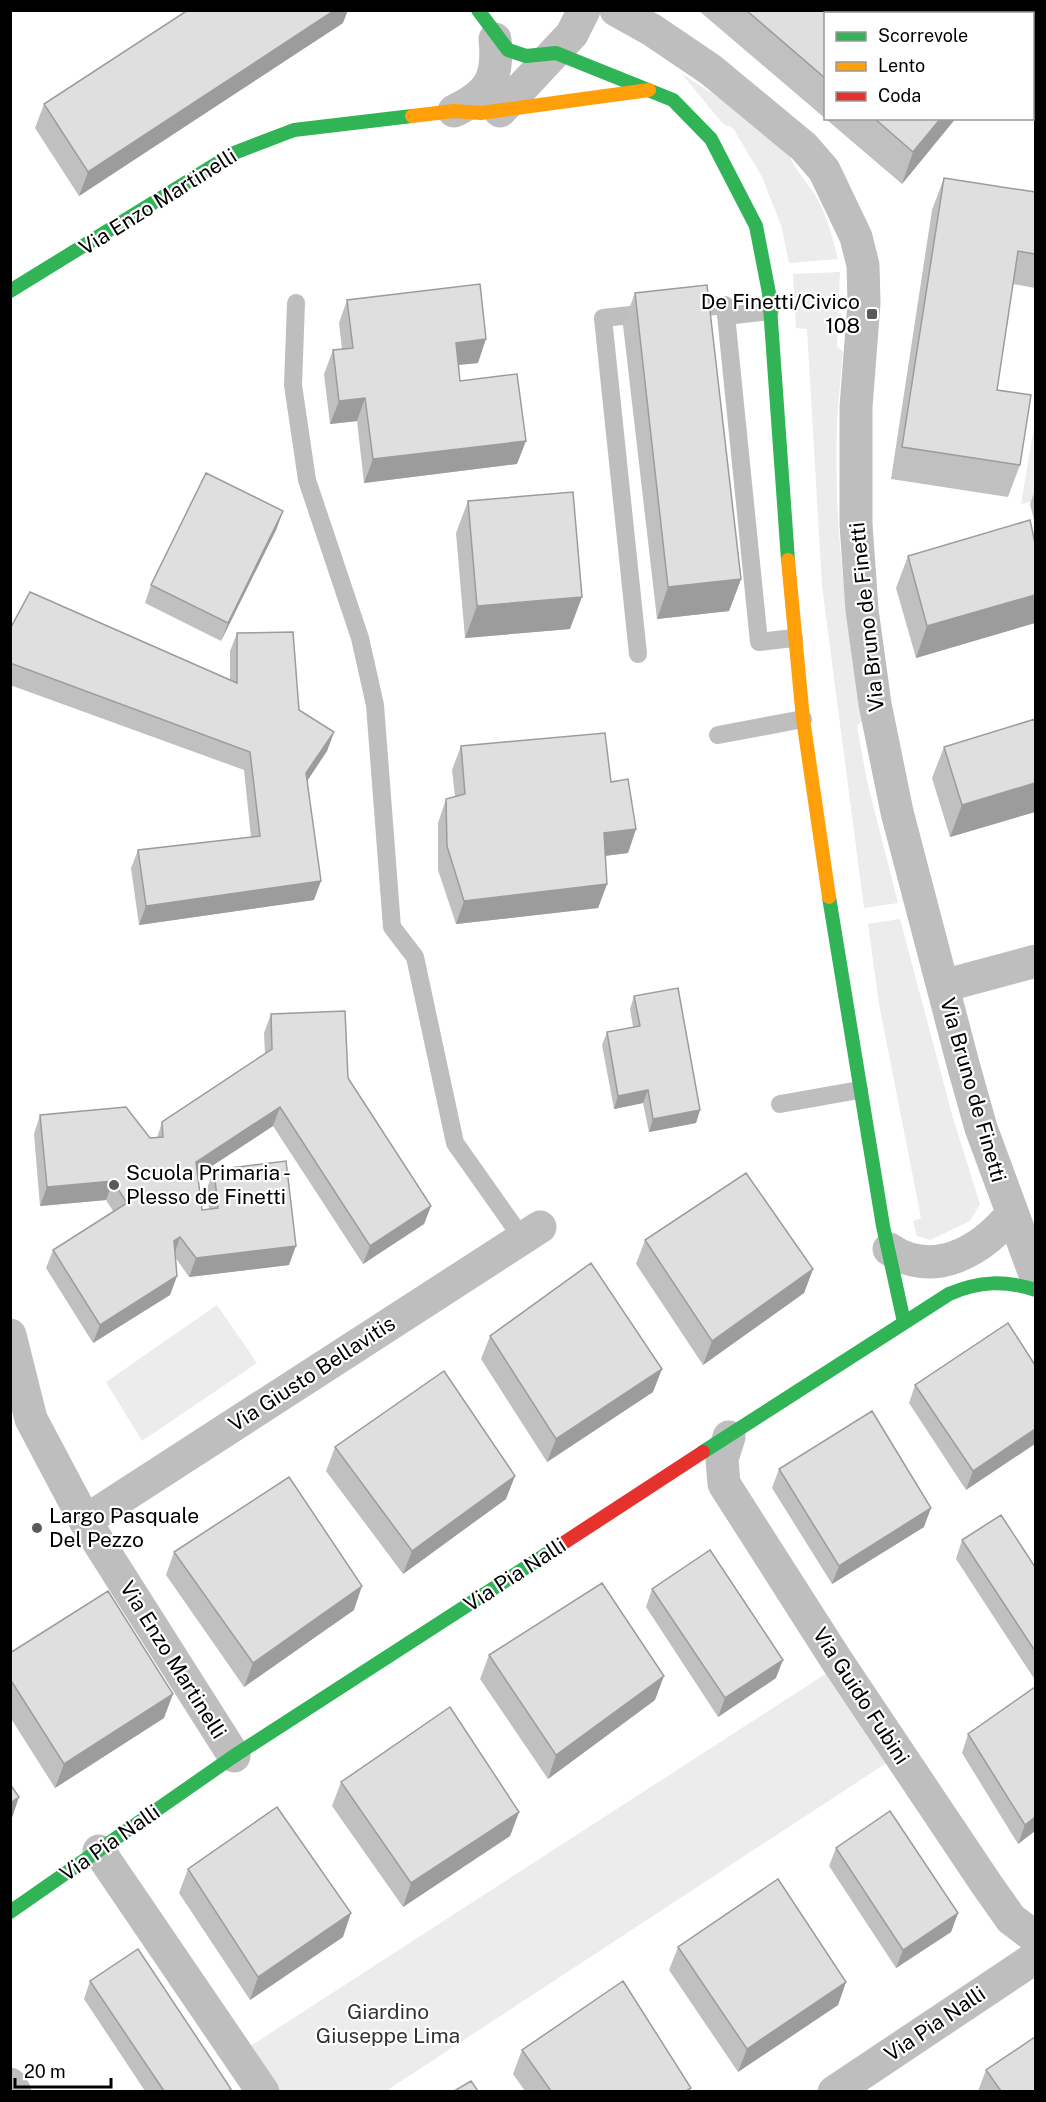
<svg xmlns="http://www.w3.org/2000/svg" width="1046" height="2102" font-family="'Public Sans',sans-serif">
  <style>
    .green { fill: #ececec }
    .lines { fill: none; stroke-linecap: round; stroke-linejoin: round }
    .lane { stroke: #bebebe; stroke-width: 18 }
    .street { stroke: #bebebe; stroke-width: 33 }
    .fast { stroke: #30b455; stroke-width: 14 }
    .slow { stroke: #ff9f0a; stroke-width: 14 }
    .jam { stroke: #e5322d; stroke-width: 14 }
    .wall { fill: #c0c0c0 }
    .shaded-wall { fill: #9c9c9c }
    .building { fill: #dfdfdf; stroke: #9c9c9c; stroke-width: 1.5 }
    .poi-dot { fill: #595959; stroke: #fff; stroke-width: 2 }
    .labels { text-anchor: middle; stroke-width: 4.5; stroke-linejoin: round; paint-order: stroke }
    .street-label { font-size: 21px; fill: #000; stroke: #fff }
    .poi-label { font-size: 21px; fill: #000; stroke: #fff; text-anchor: start }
    .park-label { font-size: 21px; fill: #333; stroke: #fff }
  </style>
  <rect width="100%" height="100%" fill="#fff"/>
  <path class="green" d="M681,73L748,117L787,147C790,166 809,183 818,200C828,219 833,239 838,259L789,263L781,225L762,177L733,128L723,124Z
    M840,272L837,346L843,352C841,376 838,401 837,425C833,524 847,623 863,720L857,726L867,781L898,903L864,908L822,586L807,329L796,328L793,274Z
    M1035,421V501L1021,504Z
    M900,919L953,1118L980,1204L970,1221L930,1240L917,1236L913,1221L921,1218L879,1004L868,924Z
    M217,1305L257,1363L142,1441L106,1382Z
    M830,1671L888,1762L386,2091H263L238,2054Z"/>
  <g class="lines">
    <path class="lane" d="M296,303L293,385L307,480L360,638L375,705L392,927L415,957L455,1143L522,1238
      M686,309L725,305L759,642L794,638
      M726,316L770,311
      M638,654L603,318L649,313
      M718,735L803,719
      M780,1104L859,1090"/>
    <path class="street" d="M616,10L652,30L711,70L804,147L824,170L856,237L863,265L864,303L856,407V524L862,610L875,704L897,812L963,1064L981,1128L1036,1277
      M454,111C490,94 499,78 495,39
      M500,111L572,34L584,10
      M943,986L1036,961
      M889,1249C933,1279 980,1252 1011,1215
      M10,1335L31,1419L85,1521L234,1756
      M729,1437L722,1459L724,1484L837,1661L987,1885L1011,1919L1036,1938
      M85,1521L540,1227
      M99,1851L263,2092
      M10,2084L15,2092
      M834,2092L1036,1957"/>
    <path class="fast" d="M478,10L508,50L526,56L556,53L673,100L711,139L756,226L769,293L788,560
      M10,291L234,153L294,130L412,116
      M829,897L883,1226L904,1322
      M703,1452L949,1294C979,1281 1005,1280 1036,1290
      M10,1912L234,1756L559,1546"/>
    <path class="slow" d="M412,116L454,111L481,113L649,90
      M788,560L803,719L829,897"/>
    <path class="jam" d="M559,1546L703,1452"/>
  </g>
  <path class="wall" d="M698,10H861L825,14V118H956L902,184Z
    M1021,10H1035V55L1032,52V14H1020Z
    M343,23L79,196L35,128L44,104Z
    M944,178L1035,192V288L1013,284L997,390L1020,465L1008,497L891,479L932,210Z
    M635,293L741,579L729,611L657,619L623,325Z
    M347,300L478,363L458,365L460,381L517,464L364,483L357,421L330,424L324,374L333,350L342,349L339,323Z
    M1035,490V524L1030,504Z
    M468,501L570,629L465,638L456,533Z
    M283,511L276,530L221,641L145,603L151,585Z
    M1035,543V623L916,658L896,588L908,556Z
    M10,629L230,680V651L237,633L299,710L334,732L327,751L307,780L314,900L139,925L131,868L138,850L251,837L244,770L10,685Z
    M1035,719V812L950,837L932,778L944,747Z
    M461,746L611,782L636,829L628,853L605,856L607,884L598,908L456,924L438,870V823L446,799L455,796L452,770Z
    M634,996L700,1110L696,1123L649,1132L643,1103L614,1109L602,1045L607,1032L633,1027L630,1009Z
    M271,1014L348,1078L431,1206L424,1224L363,1264L273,1126L198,1175L202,1210L209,1209L207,1188L214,1170L289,1265L189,1277L175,1257L177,1276L170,1295L93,1343L46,1268L53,1250L113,1211L106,1200L40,1206L34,1134L40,1115L150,1138H157L162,1122L265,1054L264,1033Z
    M645,1240L813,1269L804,1293L703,1365L636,1264Z
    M490,1336L653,1392L547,1462L481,1359Z
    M1035,1365L966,1490L909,1403L915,1385Z
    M335,1447L506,1499L403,1574L326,1471Z
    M779,1469L924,1527L832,1584L772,1488Z
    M962,1540L1035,1567V1680L956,1559Z
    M174,1552L354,1610L244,1687L166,1575Z
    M652,1589L776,1678L718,1717L646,1607Z
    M10,1653L164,1718L55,1788L10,1717Z
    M489,1655L655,1700L548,1779L480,1679Z
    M968,1734L1035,1831L1018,1844L962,1753Z
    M341,1782L519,1812L510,1836L403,1907L332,1806Z
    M836,1848L958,1913L951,1932L896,1968L829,1866Z
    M188,1869L343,1937L250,2000L179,1893Z
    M678,1947L846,1982L838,2005L738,2072L669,1970Z
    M90,1981L231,2089L230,2091H145L84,1999Z
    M522,2050L690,2091H525L513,2074Z
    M986,2070L1035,2091H978Z"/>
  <path class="shaded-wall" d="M335,10H348L343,23L79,196L88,172Z
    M941,118H956L902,184L913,152Z
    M486,339L478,363L447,366L456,343Z
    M365,398L357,421L330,424L339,401Z
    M526,441L517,464L364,483L373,459Z
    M283,511L276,530L221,641L228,623Z
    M741,579L729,611L657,619L668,587Z
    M1035,595V623L916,658L927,626Z
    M582,597L570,629L465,638L477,606Z
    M334,732L327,751L300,792L306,773Z
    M1035,783V812L950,837L962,805Z
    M636,829L628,853L595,857L604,833Z
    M321,881L314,900L139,925L146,906Z
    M607,884L598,908L456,924L464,901Z
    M648,1090L643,1103L614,1109L618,1096Z
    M280,1107L273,1126L189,1181L196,1162Z
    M700,1110L696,1123L649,1132L653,1119Z
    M113,1181L106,1200L40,1206L47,1187Z
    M431,1206L424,1224L363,1264L370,1246Z
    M180,1237L174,1255V1241Z
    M296,1246L289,1265L189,1277L196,1258Z
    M813,1269L804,1293L703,1365L712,1341Z
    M177,1276L170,1295L93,1343L100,1325Z
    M662,1369L653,1392L547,1462L556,1439Z
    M1035,1429V1444L966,1490L973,1471Z
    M515,1476L506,1499L403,1574L412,1551Z
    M931,1508L924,1527L832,1584L839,1566Z
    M362,1586L354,1610L244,1687L253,1663Z
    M783,1660L776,1678L718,1717L725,1698Z
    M664,1676L655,1700L548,1779L556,1755Z
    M173,1694L164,1718L55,1788L64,1764Z
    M19,1797L11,1821L10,1803Z
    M519,1812L510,1836L403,1907L411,1883Z
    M1035,1817V1831L1018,1844L1025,1825Z
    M351,1913L343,1937L250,2000L258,1977Z
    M958,1913L951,1932L896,1968L903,1950Z
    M846,1982L838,2005L738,2072L747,2049Z"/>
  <path class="building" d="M188,10H335L88,172L44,104Z
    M746,10H861L865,14H825V78Z
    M874,118H941L913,152Z
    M944,178L1035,192V254L1018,251L997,390L1031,395L1020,465L902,447Z
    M480,284L486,339L456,343L460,381L517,374L526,441L373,459L365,398L339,401L333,350L353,348L347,300Z
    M707,285L741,579L668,587L635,293Z
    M206,473L283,511L228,623L151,585Z
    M573,492L582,597L477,606L468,501Z
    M1030,520L1035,543V595L927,626L908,556Z
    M30,592L237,683V633L293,632L299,710L334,732L306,773L321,881L146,906L138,850L260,836L250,752L10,663V629Z
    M1035,719V783L962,805L944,747Z
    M605,733L611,782L628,779L636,829L604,833L607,884L464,901L447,846L446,799L465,794L461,746Z
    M678,988L700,1110L653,1119L648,1090L618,1096L607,1032L640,1026L634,996Z
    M345,1011L348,1078L431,1206L370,1246L280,1107L196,1162L202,1210L218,1208L214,1170L286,1161L296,1246L196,1258L180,1237L174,1241L177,1276L100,1325L53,1250L127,1203L113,1181L47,1187L40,1115L126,1107L150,1138L163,1137L162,1122L272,1049L271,1014Z
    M746,1173L813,1269L712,1341L645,1240Z
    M591,1263L662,1369L556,1439L490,1336Z
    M1008,1323L1035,1365V1429L973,1471L915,1385Z
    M444,1371L515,1476L412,1551L335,1447Z
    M872,1411L931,1508L839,1566L779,1469Z
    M289,1477L362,1586L253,1663L174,1552Z
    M1001,1515L1035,1567V1651L962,1540Z
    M710,1550L783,1660L725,1698L652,1589Z
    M602,1583L664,1676L556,1755L489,1655Z
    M108,1591L173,1694L64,1764L10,1679V1653Z
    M1035,1687V1817L1025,1825L968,1734Z
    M450,1707L519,1812L411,1883L341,1782Z
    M10,1784L19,1797L10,1803Z
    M277,1807L351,1913L258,1977L188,1869Z
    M890,1811L958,1913L903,1950L836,1848Z
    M778,1879L846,1982L747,2049L678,1947Z
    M138,1949L231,2089L228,2091H164L90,1981Z
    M623,1981L691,2088L686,2091H551L522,2050Z
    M1035,2037V2091H1001L986,2070Z
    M471,2081L478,2091H454Z"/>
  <g class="poi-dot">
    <rect x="866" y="308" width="12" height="12" rx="3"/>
    <circle cx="114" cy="1185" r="6"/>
    <circle cx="37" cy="1528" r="6"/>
  </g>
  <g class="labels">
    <g class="street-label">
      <text transform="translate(158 202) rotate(-32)" y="7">Via Enzo Martinelli</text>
      <text transform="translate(867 617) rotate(-96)" y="7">Via Bruno de Finetti</text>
      <text transform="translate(973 1090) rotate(74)" y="7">Via Bruno de Finetti</text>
      <text transform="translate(312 1374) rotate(-33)" y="7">Via Giusto Bellavitis</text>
      <text transform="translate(515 1575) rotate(-33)" y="7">Via Pia Nalli</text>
      <text transform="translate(173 1660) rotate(58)" y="7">Via Enzo Martinelli</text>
      <text transform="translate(861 1696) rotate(57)" y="7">Via Guido Fubini</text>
      <text transform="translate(110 1843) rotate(-35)" y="7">Via Pia Nalli</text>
      <text transform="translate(935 2024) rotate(-34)" y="7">Via Pia Nalli</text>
    </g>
    <g class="poi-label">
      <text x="860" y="309" text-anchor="end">De Finetti/Civico<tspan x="860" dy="24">108</tspan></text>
      <text x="126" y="1180">Scuola Primaria -<tspan x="126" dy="24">Plesso de Finetti</tspan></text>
      <text x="49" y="1523">Largo Pasquale<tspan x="49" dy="24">Del Pezzo</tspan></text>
    </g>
    <g class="park-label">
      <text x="388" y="2019">Giardino<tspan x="388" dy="24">Giuseppe Lima</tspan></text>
    </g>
  </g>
  <rect width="1046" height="2102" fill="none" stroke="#000000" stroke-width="24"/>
  <rect x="824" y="12" width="210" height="108" fill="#ffffff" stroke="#999999" stroke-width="1.5"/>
  <rect x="836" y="32" width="30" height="9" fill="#30b455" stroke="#999999" stroke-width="1.5"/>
  <text x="878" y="42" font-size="18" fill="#000000">Scorrevole</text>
  <rect x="836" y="62" width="30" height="9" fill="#ff9f0a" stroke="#999999" stroke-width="1.5"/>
  <text x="878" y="72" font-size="18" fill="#000000">Lento</text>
  <rect x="836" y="92" width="30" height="9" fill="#e5322d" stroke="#999999" stroke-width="1.5"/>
  <text x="878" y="102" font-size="18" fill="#000000">Coda</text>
  <path d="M15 2078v9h96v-9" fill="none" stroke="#000000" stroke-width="3"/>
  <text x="24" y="2078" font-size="18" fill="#000000" stroke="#ffffff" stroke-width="4.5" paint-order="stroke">20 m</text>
</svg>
